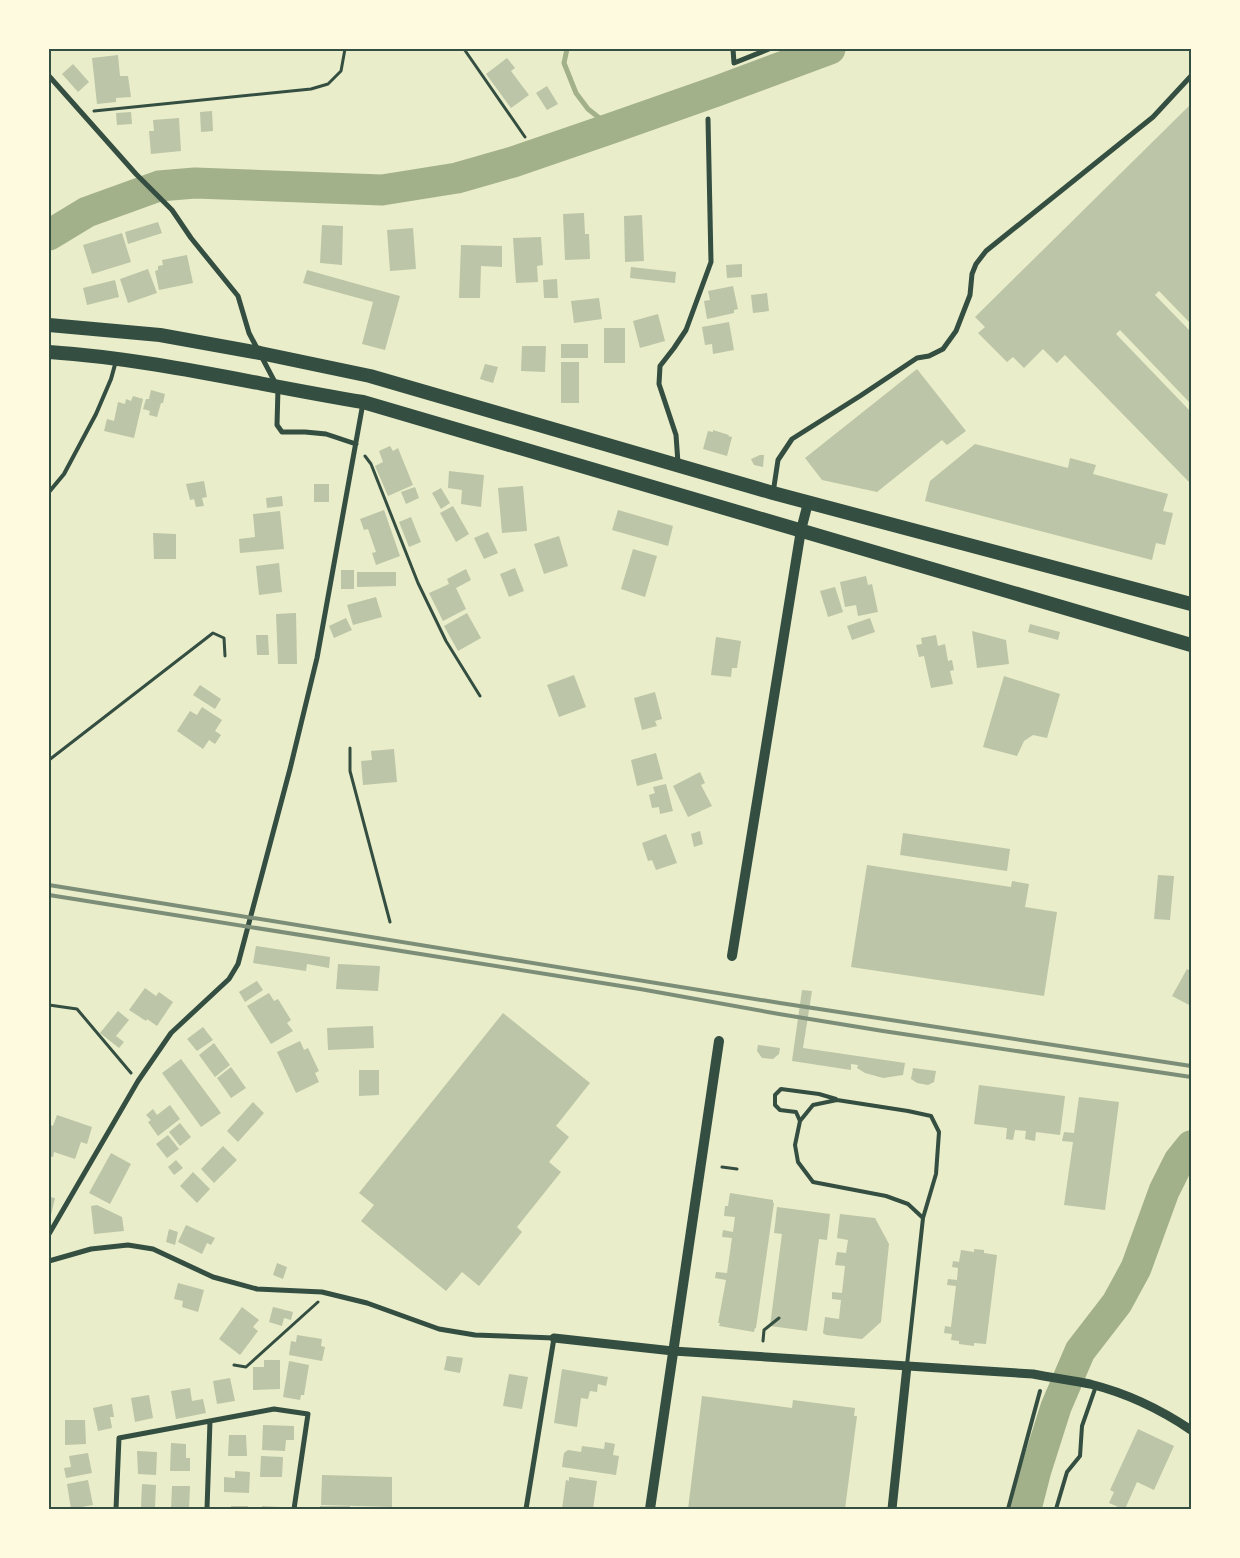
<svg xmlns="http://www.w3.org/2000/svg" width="1240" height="1558" font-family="Montserrat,sans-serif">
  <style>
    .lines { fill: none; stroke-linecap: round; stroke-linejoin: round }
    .stream { stroke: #a3b18a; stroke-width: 5 }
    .river { stroke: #a3b18a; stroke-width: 31 }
    .building { fill: #bcc5a7 }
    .path { stroke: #344e41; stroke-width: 3 }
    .service { stroke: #344e41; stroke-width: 4 }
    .minor { stroke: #344e41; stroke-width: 5 }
    .tertiary { stroke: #344e41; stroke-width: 9 }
    .secondary { stroke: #344e41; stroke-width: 10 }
    .trunk { stroke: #344e41; stroke-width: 14 }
    .rail { stroke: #7c8e77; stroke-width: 4 }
    .neatline { fill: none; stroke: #344e41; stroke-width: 2 }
  </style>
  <rect width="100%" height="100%" fill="#e9edc9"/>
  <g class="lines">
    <path class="stream" d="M567,49L564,63L576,93L588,109L612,128"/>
    <path class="river" d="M49,235L87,212L159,186L195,183L382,190L457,178L513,162L612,128L717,91L830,49
      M1026,1509L1036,1470L1056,1407L1080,1351L1117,1303L1136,1268L1164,1191L1179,1161L1191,1146"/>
  </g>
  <path class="building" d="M118,55L120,76H128L131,97L116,98V102L97,104L92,58Z
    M507,58L515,68L511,71L529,95L511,108L486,74Z
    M73,64L89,82L78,92L62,74Z
    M547,86L558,104L547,110L536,93Z
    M1191,104V324L1159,291L1155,295L1191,332V404L1120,330L1116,334L1191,412V480L1189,482L1065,355L1057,363L1043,349L1024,368L1013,357L1007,362L978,333L985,327L975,317Z
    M212,111L213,131L201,132L200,112Z
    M131,112L132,124L117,125L116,113Z
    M179,118L181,151L151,154L149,131H154L153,120Z
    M584,213L585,234H589L590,259L565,260L563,214Z
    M642,215L644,261L625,262L624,216Z
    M158,222L162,233L128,244L125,232Z
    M322,225L343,226L342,265L320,263Z
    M413,228L416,269L390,271L387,230Z
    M122,233L131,262L92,274L83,245Z
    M541,237L543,265L537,266L538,282L516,283L513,238Z
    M461,245L502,246V267L481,266L480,298H459Z
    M187,255L193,283L159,290L155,271L158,270V266L163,265L162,260Z
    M742,264V277L727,278L726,265Z
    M631,267L676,272L675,283L630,278Z
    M148,269L157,293L128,303L120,279Z
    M307,270L400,296L385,350L362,344L373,302L303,283Z
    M557,279L558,298H544L543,280Z
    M115,280L119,297L87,305L83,288Z
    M733,286L738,309L734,310V313L707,319L704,301L710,300L708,291Z
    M767,293L769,311L753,313L751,295Z
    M599,298L602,319L574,323L571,301Z
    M658,314L665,341L640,348L633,321Z
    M729,322L734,350L713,354L712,344L705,345L702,327Z
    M604,328H625V363H604Z
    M561,344H588V358H561Z
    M522,346H546L545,372L521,371Z
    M561,362H579V403H561Z
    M485,364L498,367L493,383L480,379Z
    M917,369L966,431L947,445L942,440L877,492L822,480L805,458Z
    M151,390L165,394L163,403H161L157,417L149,415L150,411L143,409L146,399H149Z
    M133,396L143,399L134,438L104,431L107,419L114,421L118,402L125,404L126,399L131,401Z
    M713,430L729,435L728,436L732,437L727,456L703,449L708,431L713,432Z
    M975,444L1068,468L1070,458L1096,465L1093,474L1168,494L1163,511L1173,513L1165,545L1156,543L1152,560L925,501L930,481Z
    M390,446L393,451L398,448L413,485L388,496L375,466L383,462L379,451Z
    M760,455H764L763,467L754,465L751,459Z
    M449,471L484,475L481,507L461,504L462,490L448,488Z
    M204,481L207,497L202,498L204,506L196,507L194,499L190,500L186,484Z
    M314,484H329V502H314Z
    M523,486L527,531L502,533L498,488Z
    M415,487L419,498L406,504L401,492Z
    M441,488L450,503L441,509L432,493Z
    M282,496L283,506L267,508L266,498Z
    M453,506L469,534L456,542L440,513Z
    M384,510L400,556L376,565L372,553L376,552L368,529L364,530L360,519Z
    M618,510L673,526L668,546L612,530Z
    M280,511L284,549L240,553L239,539L255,537L253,514Z
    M411,517L421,542L409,547L399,522Z
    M488,532L498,553L484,559L474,538Z
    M153,533L176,534V559H154Z
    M559,536L568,566L544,574L534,544Z
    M633,549L657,556L645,597L621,589Z
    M279,563L282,592L259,595L256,566Z
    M515,568L524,591L509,597L500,574Z
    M466,569L471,580L456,588L466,609L443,621L429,593L449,584L447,579Z
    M341,570H354V589H341Z
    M357,572H396V586L357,587Z
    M866,576L868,585L872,584L878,612L858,616L856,605L845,607L840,582Z
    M835,587L843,612L828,617L820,591Z
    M376,597L382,617L353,625L347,605Z
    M296,613L297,664H278L276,614Z
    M467,613L481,638L458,651L444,626Z
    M346,618L352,630L334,638L329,626Z
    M870,618L875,632L852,640L847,626Z
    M1030,624L1060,632L1058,640L1028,632Z
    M972,631L1006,640L1009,664L977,668Z
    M256,635H268L269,655H257Z
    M936,635L938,646L945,644L948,661L952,660L954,670L950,671L953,684L931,688L924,656L919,657L916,645L922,644L921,638Z
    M716,637L741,641L737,668H732L731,677L711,675Z
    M574,675L586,707L559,717L547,685Z
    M1004,676L1060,694L1047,738L1033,735L1024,741L1017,756L983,747Z
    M200,685L221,699L215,709L193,695Z
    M655,692L662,719L655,721L657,726L642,730L634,698Z
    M202,707L222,720L215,731L221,735L215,744L209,740L203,749L177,731L190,711L197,715Z
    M394,749L397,782L363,785L361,761L372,760L371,751Z
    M656,753L663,779L637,786L631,760Z
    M700,772L705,783L701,785L712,806L688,817L673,786Z
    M666,784L673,811L660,814L659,807L652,808L649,795L655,793L653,787Z
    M700,831L703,844L694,847L691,834Z
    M903,833L1010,849L1007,871L900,855Z
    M666,834L677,863L656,870L652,860L648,861L642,843Z
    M867,865L1011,887L1012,881L1029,884L1025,907L1057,912L1044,996L851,967Z
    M1158,875L1174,876L1170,920L1154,919Z
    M256,946L330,957L329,968L307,964L306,971L253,963Z
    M338,964L380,966L378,991L336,989Z
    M1187,969L1191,971V1006L1172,996Z
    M257,981L263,990L245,1002L239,992Z
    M145,988L156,996L159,992L173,1002L157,1026L147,1019L146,1021L129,1010Z
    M802,990L812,991L803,1048L905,1063L903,1075L883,1078L865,1073L857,1068L858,1065L851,1064V1070L792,1061Z
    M269,993L274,1001L278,999L291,1020L287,1023L293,1031L271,1044L247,1006Z
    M118,1011L129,1020L116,1036L124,1042L119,1048L100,1033Z
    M503,1013L590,1083L556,1126L569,1137L549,1162L561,1172L517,1227L522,1232L479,1286L462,1272L446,1291L361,1221L374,1205L359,1193Z
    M373,1026L374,1048L328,1050L327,1028Z
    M203,1027L213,1040L197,1051L187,1039Z
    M300,1041L304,1050L308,1048L319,1071L315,1073L319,1082L296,1093L277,1052Z
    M214,1043L230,1065L215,1077L199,1055Z
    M758,1045L780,1048L779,1054L773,1059L762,1058L757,1051Z
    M181,1059L221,1113L201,1127L162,1073Z
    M231,1067L246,1088L231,1098L217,1078Z
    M913,1068L936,1071L934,1082L928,1085L917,1083L911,1079Z
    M359,1070H379V1095L359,1096Z
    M979,1085L1065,1096L1060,1135L1036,1132L1035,1141L1025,1139L1026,1131L1015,1130L1013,1140L1006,1139L1007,1128L974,1124Z
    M1079,1097L1119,1102L1105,1210L1064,1205L1073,1142L1062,1141L1064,1132L1074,1133Z
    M253,1102L264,1113L238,1142L227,1131Z
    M170,1105L180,1119L158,1136L148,1122L151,1120L146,1115L153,1109L157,1115Z
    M57,1115L92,1127L87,1144L81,1142L75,1159L54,1152L53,1157L49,1156V1124L53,1126Z
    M180,1123L191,1137L180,1146L169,1132Z
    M168,1135L179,1149L167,1158L156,1144Z
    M223,1146L237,1160L214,1183L201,1169Z
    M111,1153L131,1164L110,1204L89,1193Z
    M176,1160L183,1168L174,1175L168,1167Z
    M193,1172L210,1189L197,1203L180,1186Z
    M730,1193L773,1200V1203H774L756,1328H755L754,1332L719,1326L720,1323H718L726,1280L715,1278L716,1272L727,1273L732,1238L722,1237L723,1230L733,1232L735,1217L724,1216L725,1206H728Z
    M49,1197L55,1198L51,1215L49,1214Z
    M97,1205L122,1217L124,1231L94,1234L91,1206Z
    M777,1207L830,1214L827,1240L819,1239L807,1331L770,1326L782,1234L774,1233Z
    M840,1214L875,1218L889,1244L881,1322L862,1339L826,1335L823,1333L825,1317L839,1319L841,1300L832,1299V1292L842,1293L845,1266L835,1265L837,1252L846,1253L848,1240L837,1238Z
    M186,1225L215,1238L211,1245L207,1243L202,1254L178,1242Z
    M169,1229L178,1232L175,1245L166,1242Z
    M974,1249L984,1250V1253L997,1255L986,1344L974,1343V1346L959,1344V1341L951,1340L952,1334L944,1333L945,1326L951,1327L956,1286L947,1285L948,1279L957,1280L958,1268L952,1267L953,1261L959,1262L961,1250L974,1252Z
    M277,1263L287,1267L283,1279L273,1275Z
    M178,1283L204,1290L198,1312L182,1307L183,1301L174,1299Z
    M242,1307L259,1320L253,1327L258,1331L240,1355L219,1339Z
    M273,1307L293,1312L291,1320L284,1318L282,1326L269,1322Z
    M297,1335L322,1339L321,1346L325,1347L322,1361L289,1355L291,1341L296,1342Z
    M447,1356L463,1358L460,1373L444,1370Z
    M264,1360H280V1389L253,1390V1367H264Z
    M289,1361L309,1365L304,1395H301L300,1400L283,1397Z
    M562,1369L608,1377L606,1386L598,1384L597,1392L590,1391L588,1399L581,1398L577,1427L554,1423Z
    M509,1374L528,1377L522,1409L503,1406Z
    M230,1378L235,1401L217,1404L213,1381Z
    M190,1388L192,1401L203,1399L206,1413L176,1419L171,1391Z
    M149,1395L153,1418L135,1422L131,1398Z
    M702,1396L792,1408L793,1400L855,1408L854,1416H857L845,1509H688Z
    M112,1404L114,1417H110L112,1428L98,1431L93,1408Z
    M65,1420H85L86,1444L65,1445Z
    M263,1425L294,1426V1440H286L285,1451L262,1450Z
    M1138,1429L1174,1446L1154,1490L1137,1482L1125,1509H1123L1109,1503L1114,1492L1110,1490Z
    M229,1435H246L247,1456H228Z
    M605,1442L615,1444L613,1455L619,1456L616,1475L562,1467L564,1453L568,1450L581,1452L582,1446L604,1449Z
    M171,1443L186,1444V1458H190V1471H170Z
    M137,1451L157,1452L156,1475L138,1474Z
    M88,1453L92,1473L66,1478L64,1468L71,1467L69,1456Z
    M261,1456L283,1457L282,1477H260Z
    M235,1471L250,1472L249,1493L224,1492V1477L235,1478Z
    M322,1475L392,1477V1507L321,1505Z
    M569,1477L597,1481L593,1509H562L566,1480L569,1481Z
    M88,1480L93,1505L71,1509L67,1484Z
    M142,1484L156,1485L155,1507H141Z
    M172,1486H190L189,1509H171Z
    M231,1506H248V1509H231Z
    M262,1506L280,1507V1509H262Z
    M320,1506H350V1509H320Z"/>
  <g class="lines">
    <path class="path" d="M464,49L525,137
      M94,111L311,89L328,84L341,71L345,49
      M365,456L371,464L418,583L446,641L480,696
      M350,748V771L390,922
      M49,760L213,633L224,638L225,656
      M49,1005L77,1009L131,1073
      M722,1167L737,1169
      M763,1341L764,1330L779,1318
      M234,1365L246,1367L318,1302"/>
    <path class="service" d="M49,492L64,474L96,414L111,379L116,361
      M800,1121L796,1112L780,1110L775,1105V1095L781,1089L819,1094L836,1099
      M907,1365L923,1218L936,1174L939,1132L931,1116L908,1111L837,1100L813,1105L800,1121L795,1145L798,1162L813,1182L886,1196L908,1204L923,1218
      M1008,1509L1040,1391
      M1056,1509L1067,1472L1080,1456L1082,1426L1096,1386"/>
    <path class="minor" d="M733,49L734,63L769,49
      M49,76L136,174L172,210L191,238L238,296L249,333L278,388L277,425L282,432H305L326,434L356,444
      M678,463L676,435L659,384L660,366L674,348L686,330L711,262L708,119
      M773,493L778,460L792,439L860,396L917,358L929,356L943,349L956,331L970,295L972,274L976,264L986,251L1153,117L1191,76
      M49,1234L138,1081L171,1033L229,979L238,964L290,769L317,658L363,403
      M49,1261L91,1249L128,1245L153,1249L213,1277L257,1289L322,1292L367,1303L439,1329L475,1335L554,1338L526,1509
      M116,1509L119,1438L274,1409L308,1414L294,1509
      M207,1509L210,1421"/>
    <path class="tertiary" d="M554,1338L673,1351L1033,1374C1052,1378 1071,1380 1090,1384C1126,1393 1160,1409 1191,1430
      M892,1509L907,1366"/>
    <path class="secondary" d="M732,956L801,530L808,503
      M650,1509L719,1041"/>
    <path class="trunk" d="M49,325L160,335L260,353L370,376L773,493L1191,604
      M49,352C155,359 258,385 363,402L1191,645"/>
    <path class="rail" d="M49,885L780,1003L1191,1066
      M49,895L640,989L779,1014L883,1031L1191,1077"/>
  </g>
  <rect width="1240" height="1558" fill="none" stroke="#fefae0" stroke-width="100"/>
  <rect x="50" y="50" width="1140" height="1458" class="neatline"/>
</svg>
